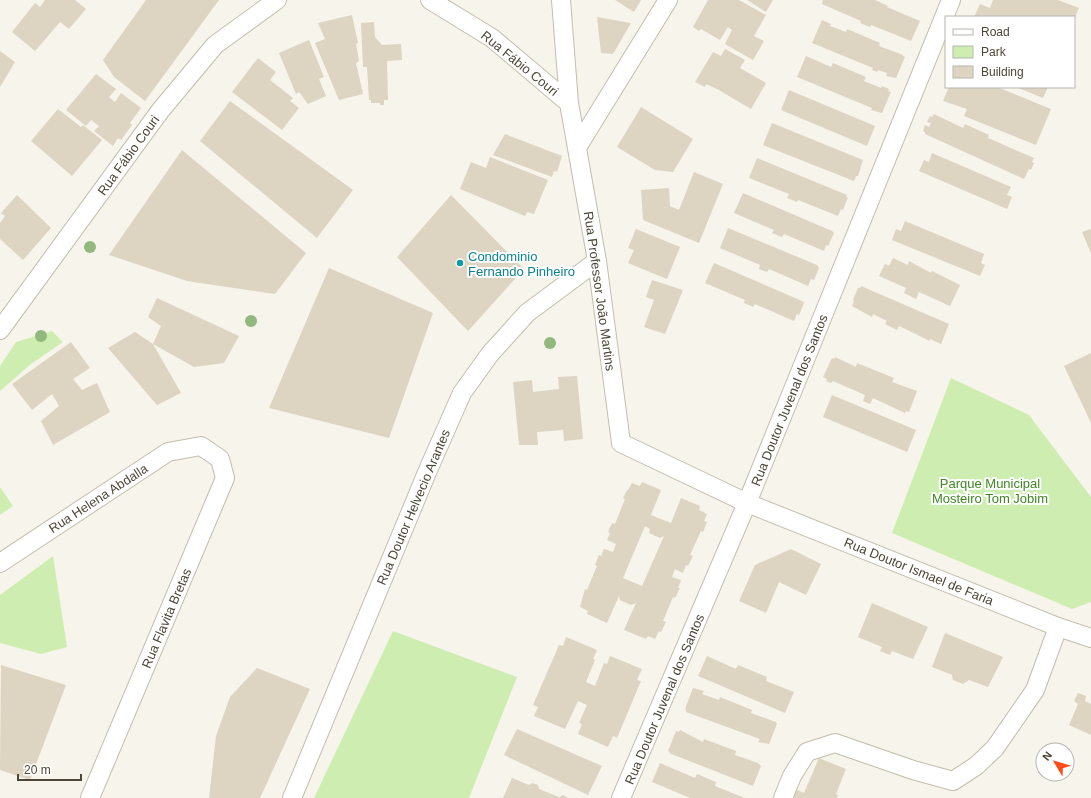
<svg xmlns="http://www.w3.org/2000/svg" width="1091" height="798" font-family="Arial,sans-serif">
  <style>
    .green { fill: #ceeeb1 }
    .building { fill: #ddd4c2; fill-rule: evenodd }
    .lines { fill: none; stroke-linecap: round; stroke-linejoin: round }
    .street-casing { stroke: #c4bdac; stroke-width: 20 }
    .street { stroke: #fff; stroke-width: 18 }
    .tree { fill: #93b87d }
    .culture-dot { fill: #0f9aa8; stroke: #fff; stroke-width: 1.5 }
    .labels { text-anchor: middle; stroke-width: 4; stroke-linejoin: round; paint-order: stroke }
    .street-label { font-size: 13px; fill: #4c4637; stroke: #fff }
    .culture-label { font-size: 13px; fill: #0d838f; stroke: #fff; text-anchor: start }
    .park-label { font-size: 13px; fill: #418623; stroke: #fff }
  </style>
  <rect width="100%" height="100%" fill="#f7f4eb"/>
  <path class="green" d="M52,331L63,342L31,364L0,391V366L16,342Z
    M951,378L1029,415L1091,497V602L1072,609L892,533Z
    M0,487L13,506L0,515Z
    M53,556L67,647L41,654L0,643V595Z
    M393,631L517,677L469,798H314Z"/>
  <path class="building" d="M45,0H75L86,9L69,29L60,22L35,51L12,32L35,3L40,7Z
    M146,0H219L145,101L114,77L103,60Z
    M615,0H641L634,12Z
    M708,0H739L766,15L754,36L764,41L753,60L725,44L732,30L728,27L720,40L701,29L699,31L693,27Z
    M747,0H773L766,12Z
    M823,0H875L888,6L887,7L920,21L911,41L871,25L870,27L860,23L861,21L822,4Z
    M993,0H1058L1079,8L1075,17H974L980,4L990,8Z
    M352,15L358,43L356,44L359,61L356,63L363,94L339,100L315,43L325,39L318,23Z
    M597,17L631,23L613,54L601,53Z
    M822,20L831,24L830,26L846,32L847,29L880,43L879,46L903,55V56L905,57L896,78L886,76L887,73L878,70L877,72L872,70L873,68L812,43Z
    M374,22L375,37L382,45L401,44L402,60L387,61L388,100H384V105H380V103H371V100H369L367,67H363L361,23Z
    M309,40L324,77L319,79L326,96L308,104L299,92L296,94L279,53Z
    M725,49L745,60L740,68L766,83L751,109L717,89L706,84L705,87L695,82L713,52L721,56Z
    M0,51L15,62L0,87Z
    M806,56L831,67L833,63L866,77L864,81L881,88L882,86L889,89L888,91L891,92L882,113L871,110L872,108L797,77Z
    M258,58L276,72L270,80L293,98L290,101L299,108L282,130L232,92Z
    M96,74L116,89L109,97L115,102L121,93L141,108L130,123L132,125L121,140L118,138L113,146L94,131L99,126L91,120L86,126L66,110Z
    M949,87H997L1051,109L1036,145L964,116L967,109L943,101Z
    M1016,87H1048L1043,98Z
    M789,90L875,126L867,146L781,110Z
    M230,101L353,190L317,238L200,141Z
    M641,107L693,139L673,172L655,170L617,147Z
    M58,109L81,127L83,125L102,140L72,176L31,141Z
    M934,114L963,128L965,124L989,135L988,138L1034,158L1032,162L1034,163L1031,170L1029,169L1024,179L925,134V132L923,131L925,125L929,127L931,123L927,122L930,116L932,117Z
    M772,123L863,160L858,176H856L854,181L763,145Z
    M505,134L562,156L557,172L554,171L552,177L493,155Z
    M182,150L306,253L275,294L187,281L109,255Z
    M932,153L1011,187L1007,195L1012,197L1007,209L919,171L924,160L929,162Z
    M490,157L548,180L534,214L527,212L525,216L460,189L471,162L486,168Z
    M757,158L847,195L846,197H848L843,210L841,209L838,216L798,200L797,202L787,198L789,194L749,178Z
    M694,172L723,184L699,243L643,220L641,190L669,188L670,206L679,210Z
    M743,193L832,231L834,233L828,246L826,245L824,251L784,234L782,237L772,233L774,230L734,213Z
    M17,195L51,228L23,260L0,239V223L5,216L1,213Z
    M451,195L524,269L468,331L397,257Z
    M905,221L984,254L981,263L985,265L980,276L892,240L896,229L901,231Z
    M728,228L817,265L819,268L814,280L811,279L808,286L769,269L767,272L759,269L760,265L720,248Z
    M636,229L680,247L667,279L628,263L634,250L628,248Z
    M1091,229V253L1082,232Z
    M893,258L908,265L909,261L931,273L932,271L960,285L950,306L919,292L916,299L904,293L906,288L879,276L885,264L889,266Z
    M714,263L802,301L804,303L799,315L797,314L794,321L755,304L753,307L744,303L745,300L705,283Z
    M329,268L433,313L389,438L269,408Z
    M652,280L683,290L665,334L644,327L654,300L646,297Z
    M861,286L949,324L941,344L930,339V341L899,326L897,330L885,324L887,321L873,314L872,317L852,306L854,301L853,300L858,288H860Z
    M157,298L239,336L224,363L194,367L153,344L161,326L148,317Z
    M135,332L153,344L181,393L157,405L108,348Z
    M71,342L90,368L73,379L82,390L97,383L110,412L53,445L41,421L59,406L52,394L32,410L12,384Z
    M1091,353V423L1064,366Z
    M835,357L856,367L857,363L894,378L892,382L917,391L909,412L906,411L905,413L873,398L870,404L863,401L865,395L833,381L831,383L826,381L827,379L823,377L832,358L834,359Z
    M577,376L583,439L564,441L563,430L537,432L538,445H519L513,382L532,380L533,392L559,389L558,377Z
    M832,395L916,430L907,452L823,417Z
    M642,482L661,490L651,515L671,523L681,498L700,506L699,510L707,514L704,521L707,522L703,532L701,531L690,555L693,556L688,566L686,565L683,573L675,569L672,577L681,580L678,588H680L675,598L673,597L663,621L666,622L661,632L659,631L655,639L648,636L646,639L624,630L636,603L631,605L620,600L619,596L607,623L587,614L588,611L580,607L585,589L587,590L597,566L595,565L599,555L601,556L604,549L613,552L616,544L607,540L610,533L608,532L612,523L615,524L625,499L623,498L627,490H628L632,483L640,486ZM645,526L650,529L649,533L660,538L664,536L642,586L623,578Z
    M791,549L821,564L806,595L779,582L766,613L739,601L755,565Z
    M872,603L928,627L913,659L892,651L890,655L880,651L882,647L858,637Z
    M945,633L1003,657L988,687L969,680L963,684L953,680L952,675L932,667Z
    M566,637L597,650L593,659L595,660L586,682L595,686L604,663L607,664L610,656L642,669L637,680L641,681L617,738L613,736L608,747L578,734L582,724L579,723L587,705L578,701L565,729L534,716L538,707L533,705L559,645L563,646Z
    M707,656L736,669L738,665L767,677L766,681L794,692L785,713L698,676Z
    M1,665L66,685L30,780L0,770Z
    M257,668L310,689L260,798H209L216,736L230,697Z
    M693,688L704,691L702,694L719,700L720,697L752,710L751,713L776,722L777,724L769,744L758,742L760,739L686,712V710L685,709Z
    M1078,693L1086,696L1085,701L1091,704V735L1069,725L1078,704L1074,701Z
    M517,729L602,766L588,795L504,755Z
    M680,730L703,742L704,739L736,751L735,755L758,763L761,766L753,786L669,753L670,752L668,751L676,731L679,732Z
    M819,758L846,769L836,794L838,795L837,798H792L795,789L804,793Z
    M660,763L695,778L697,774L716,782L715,786L745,798H690L652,782Z
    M512,778L529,785L532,783L538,785L539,789L559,797L563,795L568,798H503Z"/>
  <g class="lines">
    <g class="street-casing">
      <path id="street" d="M430,0L492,38L569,103
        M561,0L569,103L597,261L621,443L747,503L1058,627L1091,638
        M578,146L668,0
        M0,330L160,111L215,45L277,0
        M0,563L168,452L201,446L220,459L225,478L90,798
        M292,798L428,470L462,393L490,354L527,313L597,261
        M621,798L747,503L951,0
        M783,798L792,776L807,752L835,743L913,770L953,781L976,766L995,748L1035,690L1058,627"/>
    </g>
    <use href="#street" class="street"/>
  </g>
  <g class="tree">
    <circle cx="90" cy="247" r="6"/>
    <circle cx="251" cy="321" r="6"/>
    <circle cx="41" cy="336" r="6"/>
    <circle cx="550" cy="343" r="6"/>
  </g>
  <circle class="culture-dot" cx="460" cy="263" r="4"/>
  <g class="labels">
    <g class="street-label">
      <text transform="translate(520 63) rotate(39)" y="5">Rua Fábio Couri</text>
      <text transform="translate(128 155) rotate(-54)" y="5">Rua Fábio Couri</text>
      <text transform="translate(600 291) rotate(82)" y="5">Rua Professor João Martins</text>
      <text transform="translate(789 400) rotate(-68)" y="5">Rua Doutor Juvenal dos Santos</text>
      <text transform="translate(98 498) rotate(-33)" y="5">Rua Helena Abdalla</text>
      <text transform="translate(413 507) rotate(-67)" y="5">Rua Doutor Helvecio Arantes</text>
      <text transform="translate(919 571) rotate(22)" y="5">Rua Doutor Ismael de Faria</text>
      <text transform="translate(166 618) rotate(-67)" y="5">Rua Flavita Bretas</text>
      <text transform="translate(664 699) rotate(-67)" y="5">Rua Doutor Juvenal dos Santos</text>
    </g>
    <g class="culture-label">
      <text x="468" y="261">Condominio<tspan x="468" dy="15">Fernando Pinheiro</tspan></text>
    </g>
    <g class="park-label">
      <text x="990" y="488">Parque Municipal<tspan x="990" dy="15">Mosteiro Tom Jobim</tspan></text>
    </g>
  </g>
  <rect x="945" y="16" width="130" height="72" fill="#ffffff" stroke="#b7b5af"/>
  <rect x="953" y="29" width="20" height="6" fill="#ffffff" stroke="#b7b5af"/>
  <text x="981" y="36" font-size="12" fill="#4c4637">Road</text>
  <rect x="953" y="46" width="20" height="12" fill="#ceeeb1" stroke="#b7b5af"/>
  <text x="981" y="56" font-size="12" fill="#4c4637">Park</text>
  <rect x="953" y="66" width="20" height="12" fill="#ddd4c2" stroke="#b7b5af"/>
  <text x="981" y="76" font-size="12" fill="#4c4637">Building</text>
  <g transform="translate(1055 762) rotate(308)"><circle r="19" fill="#ffffff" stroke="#b7b5af"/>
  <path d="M0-3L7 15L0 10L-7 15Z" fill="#ff4d1a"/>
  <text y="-6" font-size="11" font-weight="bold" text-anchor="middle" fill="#4c4637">N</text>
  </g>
  <path d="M18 774v6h63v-6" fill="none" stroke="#4c4637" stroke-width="2"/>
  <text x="24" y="774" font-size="12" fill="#4c4637" stroke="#ffffff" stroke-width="3" paint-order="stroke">20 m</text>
</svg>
